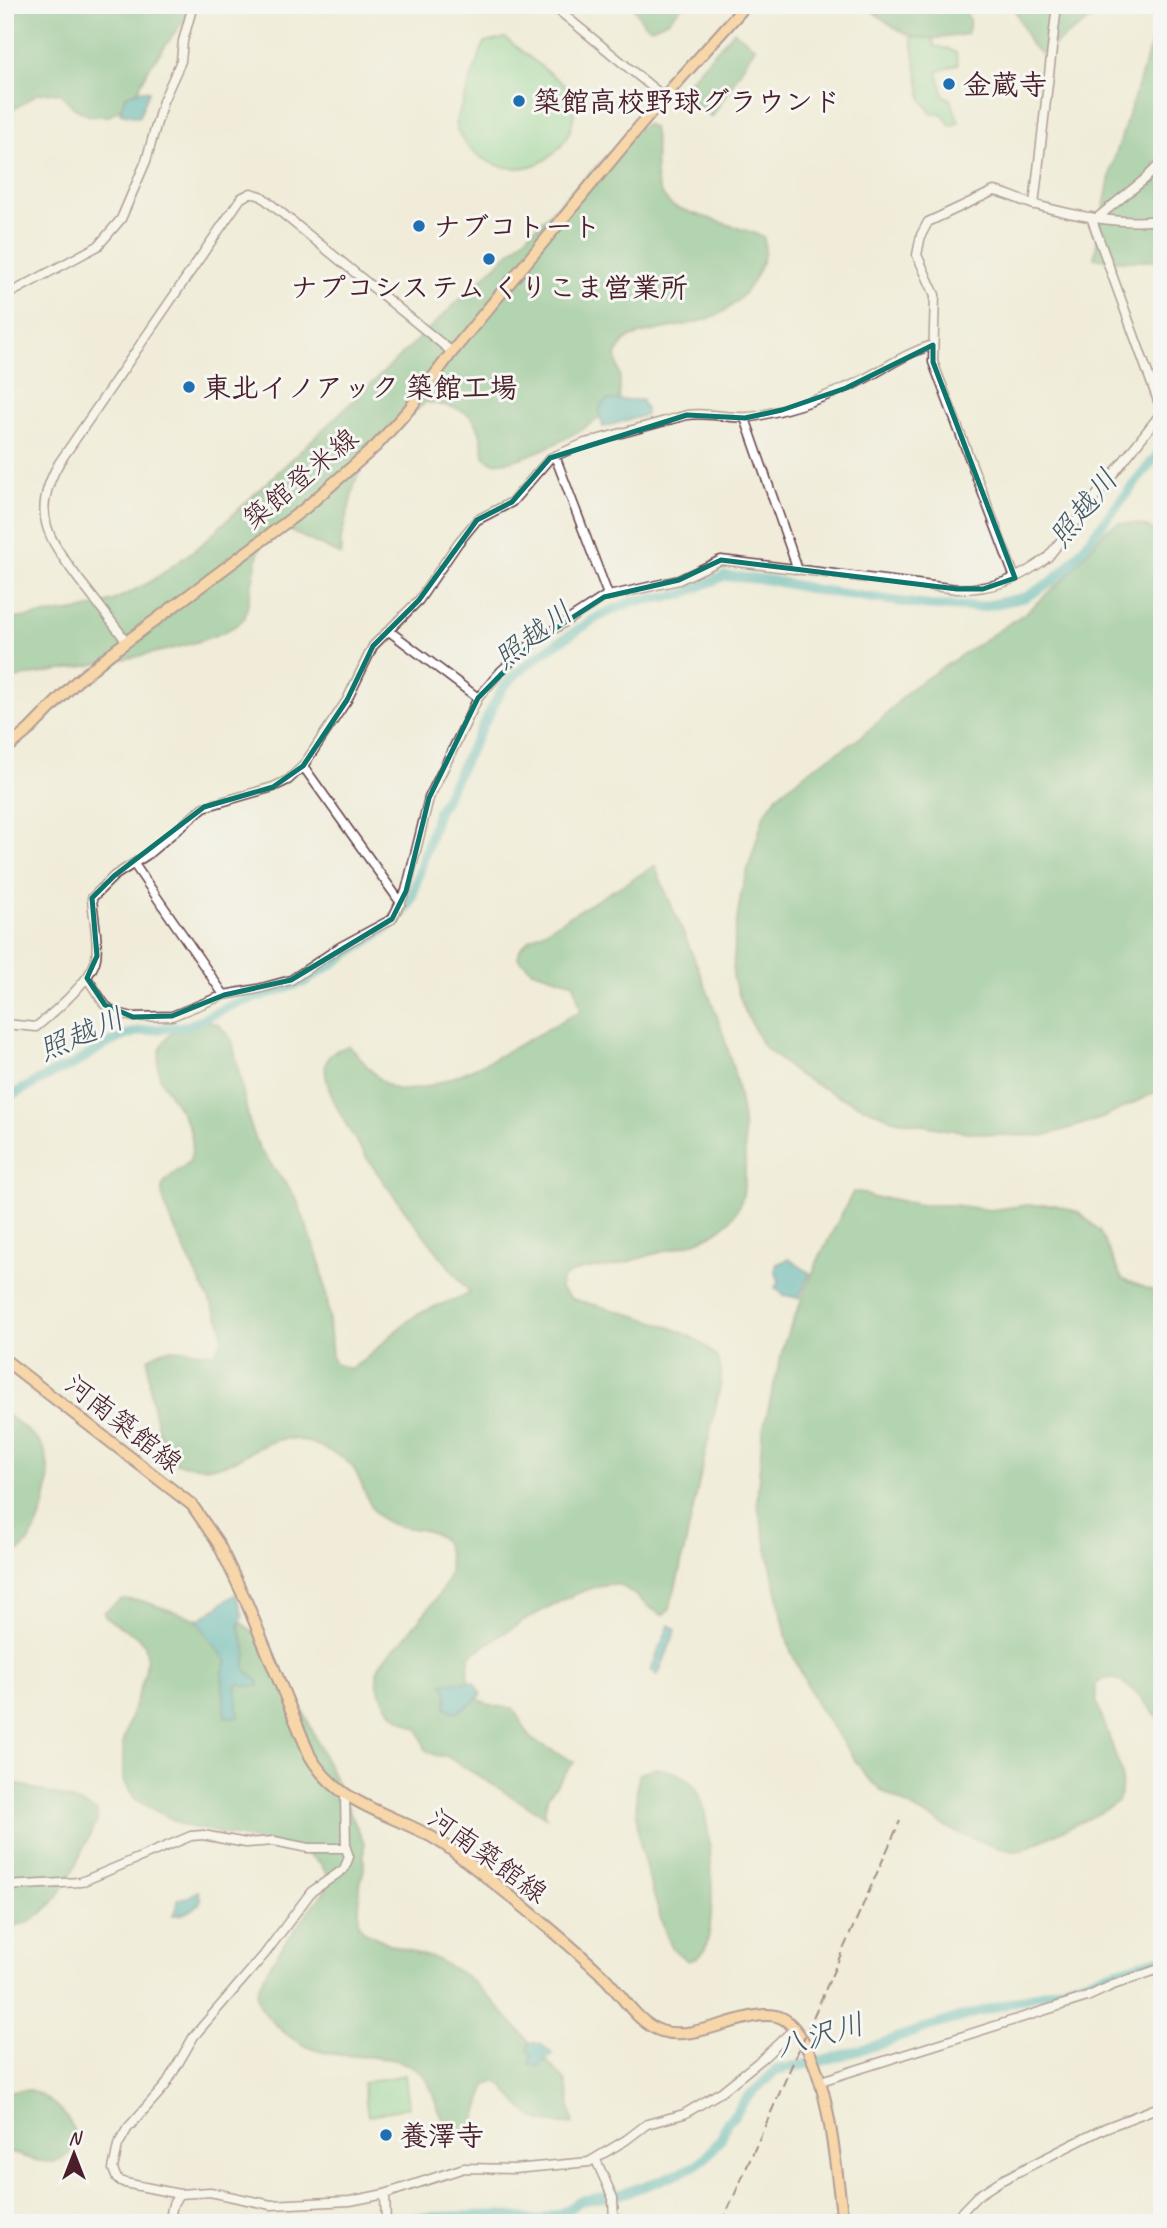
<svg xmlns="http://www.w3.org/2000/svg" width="1167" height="2228" font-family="Caveat,'Klee One',sans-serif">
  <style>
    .green { fill: #82d394; stroke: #667960; stroke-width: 2 }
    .forest { fill: #69b57e; stroke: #5a6a54; stroke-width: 2 }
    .water { fill: #3badb5; stroke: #426670; stroke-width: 2 }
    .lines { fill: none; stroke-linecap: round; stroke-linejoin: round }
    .river { stroke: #3badb5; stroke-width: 10 }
    .minor-casing { stroke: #633e45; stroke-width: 11 }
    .major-casing { stroke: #633e45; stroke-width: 14 }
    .minor { stroke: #fff; stroke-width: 8 }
    .major { stroke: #ffbb71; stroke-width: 10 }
    .rail { stroke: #4a1f2b; stroke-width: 2; stroke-dasharray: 10 5; stroke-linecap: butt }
    .marked { fill: none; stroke: #0f766e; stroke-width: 5; stroke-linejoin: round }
    .poi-dot { fill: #1f6fb2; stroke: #f6f6f2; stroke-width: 2.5 }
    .labels { text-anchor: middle; stroke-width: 6; stroke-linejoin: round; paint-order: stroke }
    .poi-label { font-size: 28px; font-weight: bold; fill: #4a1f2b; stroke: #f6f6f2; text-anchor: start }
    .street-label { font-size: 28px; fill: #4a1f2b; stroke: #f6f6f2 }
    .water-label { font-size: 30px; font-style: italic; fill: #445862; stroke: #f6f6f2 }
  </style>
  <rect width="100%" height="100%" fill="#f6f6f2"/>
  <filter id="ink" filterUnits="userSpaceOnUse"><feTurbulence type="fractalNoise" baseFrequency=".0143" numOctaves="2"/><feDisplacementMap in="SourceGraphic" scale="14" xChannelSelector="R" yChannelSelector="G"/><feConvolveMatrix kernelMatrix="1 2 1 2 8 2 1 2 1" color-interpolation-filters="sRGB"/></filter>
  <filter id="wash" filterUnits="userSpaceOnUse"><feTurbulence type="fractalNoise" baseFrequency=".00686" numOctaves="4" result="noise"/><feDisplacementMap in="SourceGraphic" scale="28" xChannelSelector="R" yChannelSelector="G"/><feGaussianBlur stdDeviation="1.57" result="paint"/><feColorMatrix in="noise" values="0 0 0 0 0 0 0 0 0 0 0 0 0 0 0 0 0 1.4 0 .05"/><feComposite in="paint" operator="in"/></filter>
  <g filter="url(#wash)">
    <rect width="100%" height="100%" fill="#f0ecd9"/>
    <path class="green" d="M910,29L933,36L934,46L949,49L956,53L958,64L937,72L944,96L950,99L959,122L951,126L941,113H931L922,99Z
      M505,38L576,94C575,108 574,124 567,137C540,185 473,174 455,125L484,43Z
      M405,2075L409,2107L368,2116L363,2083Z"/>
    <path class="forest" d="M5,5H195L149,68L133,100L109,116H90L74,108L61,94L53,92L37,94L5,115Z
      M632,5H683L669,20L652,28L644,24Z
      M864,5H961C969,16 972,22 967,34C911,44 908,38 864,5Z
      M1013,5H1111L1041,54L1030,44Z
      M1155,5H1162V151L1156,164V177L1162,188V261H1119L1094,258L1112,166L1156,29Z
      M734,31L755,47L712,117L680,91Z
      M646,124L653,128C661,158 645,186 674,207L763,236C768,250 763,261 757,273C727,332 686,319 631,337L623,343L616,355L620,377L619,403C598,424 520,467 491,462L484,456C480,411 466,409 426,402L371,449L356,479L341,539V555L286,529L266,537L259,550L245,617C224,649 60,669 16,678H9L5,675V620L82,610L113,601L152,581L201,545L527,236L624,139Z
      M1118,523C1136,523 1151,523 1162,540V1089L1100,1119L1043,1136L995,1135L943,1129L892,1119L838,1096L798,1075L763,1046L744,1009L733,978L735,933L741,893L764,815L777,796L811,769L857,740L882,719L910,689L1025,613L1063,580L1106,530Z
      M655,866C692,959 744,1052 745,1154C745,1169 746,1186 741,1201C728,1238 686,1245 654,1254C640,1258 626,1263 613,1266C598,1269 579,1267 566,1276C561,1279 560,1283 560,1289L572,1299C611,1310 696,1325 718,1360C722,1366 721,1374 721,1382L678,1578L669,1610L663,1615C646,1609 634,1590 619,1585C591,1576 493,1638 470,1656C462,1694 477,1707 513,1708L531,1739L574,1762L548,1796L544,1813L547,1818L446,1756H437L426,1750L418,1729C399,1719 390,1715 381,1694C369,1667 385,1658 402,1641C408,1634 413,1627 419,1620C438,1597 458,1577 446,1546C438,1524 401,1532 385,1521C361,1507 366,1471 341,1457C326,1449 309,1440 292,1439C266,1436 241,1463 217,1466C203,1468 184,1466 170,1461C155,1428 149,1395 148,1359C169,1341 190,1353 215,1353L222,1340V1325C212,1303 159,1206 162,1189C163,1178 181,1170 189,1162C202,1128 174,1107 161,1079C158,1073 158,1065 159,1058C161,1033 182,1026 204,1020L219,1025L232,1040L249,1121L259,1148L296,1198L320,1262L327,1297L332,1357L335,1364L350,1369C376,1355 393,1328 419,1314C435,1305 454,1301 470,1293C442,1256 309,1102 327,1060C331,1051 340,1049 349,1046C363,1059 377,1083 396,1089C434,1099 545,1030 581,1010L574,983L532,970L518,958L520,949L529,940Z
      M853,1192H860L873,1198H887L921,1205H953L990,1210L1028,1205H1056L1071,1210L1078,1212L1099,1230L1122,1279L1162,1294V1723C1148,1707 1119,1663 1096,1684V1700L1122,1774L1121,1793L1118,1801L1102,1812L1022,1850L1014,1851L999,1848L954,1831L882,1791L866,1776L816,1704L789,1647L757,1503L762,1435L785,1340L819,1258Z
      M5,1413C17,1423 33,1433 42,1446C58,1474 42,1535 18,1552L5,1550Z
      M122,1599L142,1601L194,1618L242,1623L264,1642L295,1693L364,1843V1869L360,1885L359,1910V1922L363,1931L394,1946L438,1960L466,1976L489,1997L566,2082L573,2124C531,2126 527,2113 501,2084L494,2081L487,2084L472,2130L468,2134C431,2134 441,2083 415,2068C390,2054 360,2058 332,2054C309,2050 293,2041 276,2025C267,2017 258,2007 257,1994C257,1975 313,1907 327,1888L328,1876L320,1863L303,1851L183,1825L136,1800L123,1780V1741L145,1674L147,1656L145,1645L138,1637L111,1621L104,1615V1612Z
      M655,1768C673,1770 691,1776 699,1794C712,1822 717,1921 705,1949C702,1955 694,1959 688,1961C682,1957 676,1953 672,1947C665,1935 661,1920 657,1906C644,1865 630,1818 639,1774Z
      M5,1779C37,1793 67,1794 97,1812V1822C75,1858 58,1929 5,1926Z
      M30,2090C50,2097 86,2126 71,2150C68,2156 60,2161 53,2162C37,2163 21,2155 5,2151V2091Z"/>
    <path class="water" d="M143,90L149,91L139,117L120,113L125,96Z
      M608,400H642L643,406L646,407V415L603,427L599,412L602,403Z
      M789,1259L810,1273L799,1298L784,1295L775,1288L779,1281L775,1270L777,1264Z
      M236,1594L243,1616L239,1626L247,1654C240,1668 248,1672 259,1682V1686H246L239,1683L236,1688L239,1717H225L222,1673L227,1662L197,1621Z
      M669,1625L676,1630L658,1675L651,1670Z
      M454,1682H474L481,1695L470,1705L455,1713L446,1707L447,1690L443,1684Z
      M198,1891L201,1900C197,1910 183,1915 173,1915L177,1908V1899L188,1897Z
      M532,2042L542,2045L552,2054L537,2067L530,2064L532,2054L528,2051L529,2044Z"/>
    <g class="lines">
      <path class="river" d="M5,1095L14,1094L57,1071L71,1066L104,1045L126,1035L140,1031L188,1026L232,1005L304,982L386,929L403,913L410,903L437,814L503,687L518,672L548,649L601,615L634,601L680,595L724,576L770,580L817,590L930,606L980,607L1026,597L1051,582L1068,567L1162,449
        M366,2223L410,2218L502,2215L537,2221L563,2213L579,2201L621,2194L659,2181L695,2166L706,2157L721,2139L727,2122L735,2115L744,2101L776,2070L822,2061L877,2045L928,2027L1162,1958"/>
    </g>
  </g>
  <g filter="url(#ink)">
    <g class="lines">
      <g class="minor-casing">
        <path id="minor" d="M552,5L664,97
          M1034,205L1057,5
          M1091,217L1162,412
          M1098,217L1145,179L1162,162
          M5,296L98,246L121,219L146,161L163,101L181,61L183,41L193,5
          M745,418L798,570
          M555,456L608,595
          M1015,578L933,362L935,295L917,255L921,235L928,222L994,191C1008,193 1022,202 1036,205C1076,216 1120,225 1162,220
          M389,631L478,698
          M127,642C111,621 96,601 80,581C48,538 30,515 59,463L241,198L251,193L261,196L452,352
          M303,766L401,903
          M134,864L224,995
          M87,978L105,1005L113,1012L133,1017L172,1016L224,995L258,989L291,980L340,947L392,919L406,891L429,798L478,698L501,671L530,645L604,597L679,580L721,560L957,589C995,589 1018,580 1048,557L1162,412
          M5,1024L36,1027C53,1013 93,979 96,958C99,939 93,917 92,898L114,876L147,855L204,807L273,787L288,780L303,766L347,700L373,646L419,600L458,543L477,520L512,502L550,458L585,443L687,415C711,411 734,421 757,416C786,410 818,400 845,388C875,376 901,354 933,345
          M345,1795L346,1848L349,1857L344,1869L311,1892L264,1955L194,2036L165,2086L127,2129L118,2145L113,2169L117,2179L125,2183L179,2194L210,2192L271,2205L350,2201L385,2194L464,2168L514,2169L589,2162L626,2140L647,2124L684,2114L721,2092L762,2059L795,2028
          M5,1886L81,1882L191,1836L203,1835L246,1843L274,1841L308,1848H346
          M821,2081L1087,1997L1113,1985L1162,1968
          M596,2160L613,2198L614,2223
          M385,2194L386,2223
          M169,2223L173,2204L179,2194
          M822,2223L842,2213
          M951,2223L977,2196L1000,2181L1105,2128L1162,2106"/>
      </g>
      <g class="major-casing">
        <path id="major" d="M5,750L30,729L76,682L110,654L304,509L376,446L411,407L452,352L664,97L746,5
          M5,1360L192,1505L218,1543L246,1601L310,1756C343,1813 404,1813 453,1851C501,1888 556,1931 600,1973C620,1991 635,2022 661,2031C701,2044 762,1998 788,2022C829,2059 834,2159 842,2213L852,2223"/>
      </g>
      <use href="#minor" class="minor"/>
      <use href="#major" class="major"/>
      <path class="rail" d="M722,2223L900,1821"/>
    </g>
  </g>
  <path d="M0 0H1167V2228H0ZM933,345V362L1015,578L983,589H957L721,560L679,580L604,597L530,645L478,698L429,798L406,891L392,919L291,980L224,995L172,1016L133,1017L105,1005L87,978L97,956L92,898L114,876L204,807L273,787L303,766L347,700L373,646L419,600L477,520L512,502L550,458L687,415L745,418L782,410L846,388Z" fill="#f0ecd9" fill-opacity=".55" fill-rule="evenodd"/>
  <path class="marked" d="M933,345V362L1015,578L983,589H957L721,560L679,580L604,597L530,645L478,698L429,798L406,891L392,919L291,980L224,995L172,1016L133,1017L105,1005L87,978L97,956L92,898L114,876L204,807L273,787L303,766L347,700L373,646L419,600L477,520L512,502L550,458L687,415L745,418L782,410L846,388Z"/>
  <g class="poi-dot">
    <circle cx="949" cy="84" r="7"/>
    <circle cx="519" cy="101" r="7"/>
    <circle cx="419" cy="226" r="7"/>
    <circle cx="489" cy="259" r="7"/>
    <circle cx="189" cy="387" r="7"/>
    <circle cx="386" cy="2135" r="7"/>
  </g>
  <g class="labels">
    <g class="poi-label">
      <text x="963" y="94">金蔵寺</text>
      <text x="533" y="111">築館高校野球グラウンド</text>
      <text x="433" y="236">ナブコトート</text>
      <text x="489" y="297" text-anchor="middle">ナプコシステム くりこま営業所</text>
      <text x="203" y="397">東北イノアック 築館工場</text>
      <text x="400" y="2145">養澤寺</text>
    </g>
    <g class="street-label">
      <text transform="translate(300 478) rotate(-40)" y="10">築館登米線</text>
      <text transform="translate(124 1423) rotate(38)" y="10">河南築館線</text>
      <text transform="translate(488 1855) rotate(36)" y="10">河南築館線</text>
    </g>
    <g class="water-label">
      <text transform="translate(1083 508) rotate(-51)" y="10">照越川</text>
      <text transform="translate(533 635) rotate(-37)" y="10">照越川</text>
      <text transform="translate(81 1034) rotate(-23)" y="10">照越川</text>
      <text transform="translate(820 2035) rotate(-16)" y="10">八沢川</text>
    </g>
  </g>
  <rect width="1167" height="2228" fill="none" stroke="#f6f6f2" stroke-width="28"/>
  <g transform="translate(74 2154)" stroke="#f6f6f2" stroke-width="5" paint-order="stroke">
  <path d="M0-5L12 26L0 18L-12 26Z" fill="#4a1f2b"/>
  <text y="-10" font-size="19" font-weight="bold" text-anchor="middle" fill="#4a1f2b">N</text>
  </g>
</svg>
